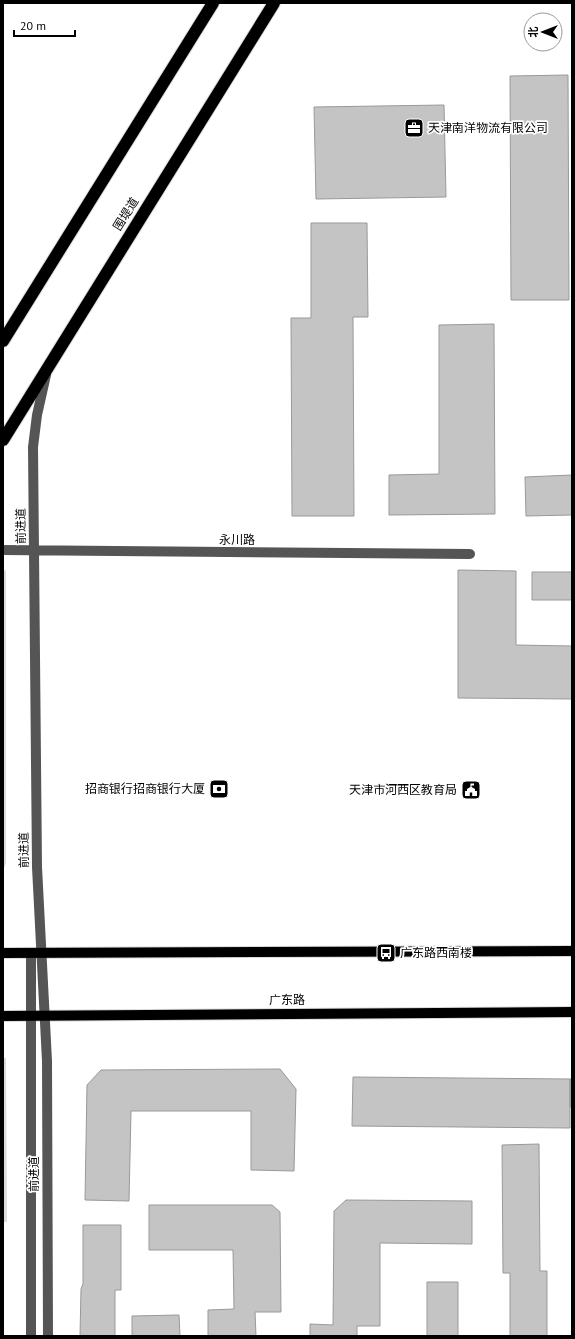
<svg xmlns="http://www.w3.org/2000/svg" width="575" height="1339" font-family="'PT Sans','Noto Sans SC',sans-serif">
  <style>
    .green { fill: #dcdcdc }
    .building { fill: #c4c4c4; stroke: #999 }
    .lines { fill: none; stroke-linecap: round; stroke-linejoin: round }
    .major-casing { stroke: #dbdbdb; stroke-width: 12 }
    .highway-casing { stroke: #dbdbdb; stroke-width: 14 }
    .minor { stroke: #555; stroke-width: 10 }
    .major { stroke: #000; stroke-width: 10 }
    .highway { stroke: #000; stroke-width: 12 }
    .labels { text-anchor: middle; stroke-width: 3.5; stroke-linejoin: round; paint-order: stroke }
    .poi-label { font-size: 12px; fill: #000; stroke: #fff; text-anchor: start }
    .street-label { font-size: 12px; fill: #000; stroke: #fff }
  </style>
  <rect width="100%" height="100%" fill="#fff"/>
  <path class="green" d="M3,569L6,571V863L3,871Z
    M3,1058H6L7,1222H3Z"/>
  <path class="building" d="M568,75L569,300H511L510,76Z
    M444,105L446,197L316,199L314,107Z
    M311,223H367L368,317H353L354,516H292L291,318H311Z
    M494,324L495,514L389,515V475L439,474V325Z
    M572,475V515L526,516L525,477Z
    M458,570L516,571V645L572,646V699L458,698Z
    M532,572H572V600H532Z
    M280,1069L296,1089L294,1171L251,1170V1111H131L129,1201L85,1200L87,1085L101,1070Z
    M353,1077L570,1079V1128L352,1126Z
    M570,1079H572V1107H570Z
    M539,1144L540,1271H547V1336H510V1273H503L502,1145Z
    M346,1200L472,1201V1244L380,1243V1326H357V1336H310V1324L333,1325L334,1211Z
    M149,1205H272L280,1212L281,1312H255L256,1336H208V1310L234,1309L233,1250H149Z
    M83,1225H121V1290H115V1336H80L81,1289L83,1284Z
    M427,1282H458V1336H427Z
    M179,1315L180,1336H132V1316Z"/>
  <g class="lines">
    <g class="major-casing">
      <path id="major" d="M3,953L572,951
        M3,1016L572,1012"/>
    </g>
    <g class="highway-casing">
      <path id="highway" d="M3,341L213,3
        M3,440L274,3"/>
    </g>
    <path class="minor" d="M46,375L37,415L33,447L37,867L47,1061L48,1336
      M3,550L470,554
      M31,954V1336"/>
    <use href="#major" class="major"/>
    <use href="#highway" class="highway"/>
  </g>
  <defs>
    <g id="office-square" transform="scale(1)"><rect x="-9" y="-9" width="18" height="18" rx="4" fill="#000" stroke="#fff"/><path d="M-6-3h4V-5.5h4V-3h4V5H-6ZM-1-4.5V-3h2v-1.5ZM-6 0V1H6V0Z" fill="#fff"/></g>
    <g id="bank-square" transform="scale(1)"><rect x="-9" y="-9" width="18" height="18" rx="4" fill="#000" stroke="#fff"/><path d="M-6-4H6V4H-6ZM0-2.3a2.3 2.3 0 1 0 0 4.6a2.3 2.3 0 1 0 0-4.6Z" fill="#fff"/></g>
    <g id="civic-square" transform="scale(1)"><rect x="-9" y="-9" width="18" height="18" rx="4" fill="#000" stroke="#fff"/><path d="M-.6-6.5H3V-4.5H.6V-3L4-1V1h2V6H-6V1h2V-1L-.6-3ZM-1.2 2.5V6h2.4V2.5Z" fill="#fff"/></g>
    <g id="bus-square" transform="scale(1)"><rect x="-9" y="-9" width="18" height="18" rx="4" fill="#000" stroke="#fff"/><path d="M-5-6H5V4H4V6H2V4H-2V6H-4V4H-5ZM-3.5-4V0h7V-4ZM-3.5 1.2v1.5H-2V1.2ZM2 1.2v1.5H3.5V1.2Z" fill="#fff"/></g>
  </defs>
  <g fill-rule="evenodd">
    <use href="#office-square" x="414" y="128"/>
    <use href="#bank-square" x="219" y="789"/>
    <use href="#civic-square" x="471" y="790"/>
    <use href="#bus-square" x="386" y="953"/>
  </g>
  <g class="labels">
    <g class="poi-label">
      <text x="428" y="132">天津南洋物流有限公司</text>
      <text x="205" y="793" text-anchor="end">招商银行招商银行大厦</text>
      <text x="457" y="794" text-anchor="end">天津市河西区教育局</text>
      <text x="400" y="957">广东路西南楼</text>
    </g>
    <g class="street-label">
      <text transform="translate(126 214) rotate(-58)" y="4">围堤道</text>
      <text transform="translate(21 526) rotate(-91)" y="4">前进道</text>
      <text x="237" y="544">永川路</text>
      <text transform="translate(24 850) rotate(-91)" y="4">前进道</text>
      <text x="287" y="1004">广东路</text>
      <text transform="translate(34 1174) rotate(-90)" y="4">前进道</text>
    </g>
  </g>
  <rect width="575" height="1339" fill="none" stroke="#000000" stroke-width="8"/>
  <g transform="translate(543 32) rotate(270)"><circle r="19" fill="#ffffff" stroke="#999999"/>
  <path d="M0-3L7 15L0 10L-7 15Z" fill="#000000"/>
  <text y="-6" font-size="11" font-weight="bold" text-anchor="middle" fill="#000000">北</text>
  </g>
  <path d="M14 30v6h61v-6" fill="none" stroke="#000000" stroke-width="2"/>
  <text x="20" y="30" font-size="12" fill="#000000" stroke="#ffffff" stroke-width="3" paint-order="stroke">20 m</text>
</svg>
